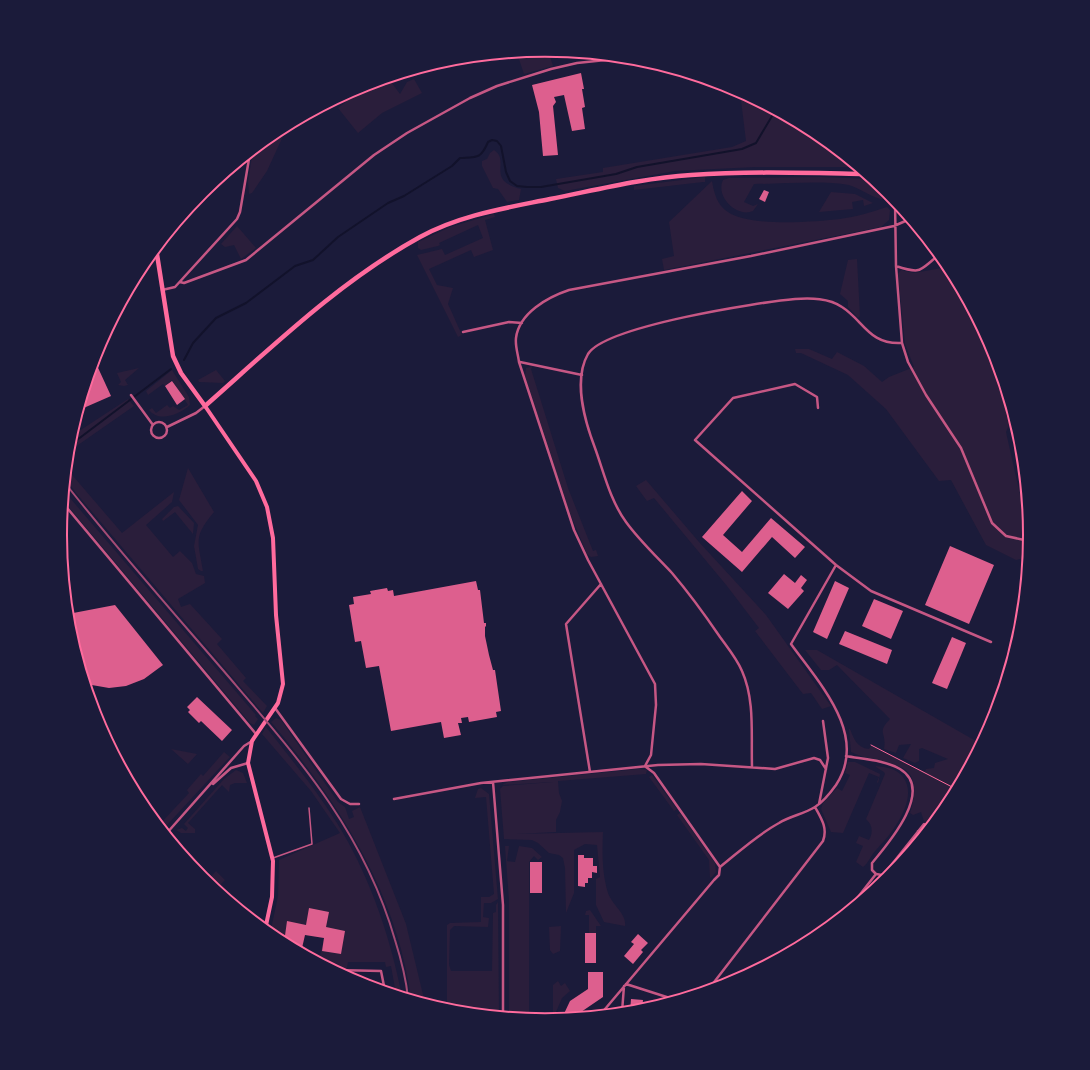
<svg xmlns="http://www.w3.org/2000/svg" width="1090" height="1070" font-family="Roboto,sans-serif">
  <style>
    .green { fill: #2a1e3b }
    .lines { fill: none; stroke-linecap: round; stroke-linejoin: round }
    .stream { stroke: #12122b; stroke-width: 2 }
    .building { fill: #dd5f8e }
    .path { stroke: #ff6b9d; stroke-width: 1 }
    .service { stroke: #c65784; stroke-width: 1.5 }
    .minor { stroke: #c65784; stroke-width: 2.5 }
    .secondary { stroke: #ff6b9d; stroke-width: 4 }
    .primary { stroke: #ff6b9d; stroke-width: 4.5 }
    .rail { stroke: #a44b75; stroke-width: 2 }
    .rim { fill: none; stroke: #ff6b9d; stroke-width: 2 }
  </style>
  <rect width="100%" height="100%" fill="#1b1b3a"/>
  <path class="green" d="M548,50L553,66L524,74L517,53Z
    M388,78L400,94L407,82L414,79L422,93L382,113L358,133L338,108L346,102L343,98L355,89Z
    M740,92L815,132L858,167H755L675,171L565,191L558,188L556,179L603,172V168L732,147L746,141Z
    M311,113L290,127L284,134L267,171L252,193L249,194L248,181L253,150L276,132Z
    M494,150C511,161 485,180 521,189L519,200L507,202L498,189L493,188L482,166V161L487,159L490,153Z
    M705,177V182H703L634,190V186Z
    M821,177L872,179L890,195L886,199C877,201 860,188 849,185C822,180 783,184 754,184L744,202L753,206L758,204L753,211C737,218 715,197 723,180L729,178Z
    M712,181C714,193 717,205 728,212C749,227 814,222 840,219C855,217 872,212 887,207L890,210L889,220L881,227L664,270L662,259L674,256L669,222Z
    M831,192L855,194L873,203L864,206L863,200L852,202L853,209L819,212Z
    M494,214L495,217L485,220L493,250L474,257L471,250L429,269L437,285L453,288L448,304L462,335L458,337L417,255L442,249L445,255L483,238L478,225L439,243L440,245L438,246L421,250L418,248V242L450,227Z
    M237,226L256,248L241,259L234,245L225,247L221,244Z
    M857,259L860,316L858,318L848,307V301L840,294L848,260Z
    M947,267L950,269L993,350L1014,418L1011,420L1006,432L1025,517L1029,525L1030,535L1028,557L1016,560L986,545L951,480L939,481L886,409L848,375L801,353H796L795,349H809L832,359L837,352L864,366L882,382L889,377L914,367L905,344L898,274L901,270L914,273Z
    M533,366L531,369L568,488L593,551L596,550L598,556L591,557L587,554L569,511L525,376L526,368Z
    M139,368L125,380L128,385L124,386L118,385L121,382L117,373Z
    M172,370L189,397L190,405C180,414 159,423 149,410L152,408L156,413L167,405L170,408L173,406L179,410L188,405L172,380L165,386L163,384L148,395L146,391Z
    M216,370L225,381L223,383L199,382L198,380Z
    M128,399L134,406L68,452L70,437Z
    M188,468L214,512C193,537 198,541 203,571H201L198,569L194,546L198,525L179,500Z
    M67,469L122,533L174,492L172,502L146,525L173,557L180,551L192,563L196,574L204,576L205,583L178,599L181,607L190,604L222,639L217,644L246,678L243,681L267,706L263,713L76,493L66,479Z
    M646,480L699,542L766,615L831,706L822,709L811,693L803,694L755,631L759,628L727,586L654,498L647,501L636,486Z
    M64,491L256,715L255,716L258,719L254,725L250,723L63,500Z
    M178,506L194,523L193,534L175,512L163,521L162,519L174,507Z
    M805,650H817L981,744L948,805L927,830L921,812L913,815L910,813C928,755 885,768 851,752L849,729H850C854,739 857,748 869,749L871,746L925,772L926,769L934,768L935,763L948,759L922,748L919,749V761L915,763L903,758L911,744L899,745L896,753L884,749C887,731 876,734 890,719L837,665L829,670H821Z
    M276,718L281,720L338,802L345,807L349,819L354,817L352,811L360,807L406,924L425,1003L411,999C397,892 339,803 271,722Z
    M266,727C293,761 321,796 343,833C372,883 391,940 402,996L396,994L391,966L386,967L385,962H348L347,968H342L336,963L329,967L326,965V961L319,960L324,938L305,935L302,952L270,934L278,896L279,860L340,833L311,791L262,734Z
    M171,749L197,754L188,764Z
    M224,752L230,757L227,760L167,825H159L189,793L187,790L201,774L203,776Z
    M848,762H855L880,774L878,783L877,782L879,777L869,773L843,833L831,832L821,809L823,803L837,788L842,791L850,775L845,773Z
    M876,766C884,767 893,768 899,773C924,794 891,835 876,850C871,855 868,864 863,867L856,862L863,846L856,843L859,836L869,840C873,833 873,825 866,819L885,774L884,772L876,767Z
    M639,769L647,770L646,774L558,781L559,793L562,801L560,812L556,820V832L516,834L603,832C602,853 602,873 608,893C612,905 627,914 625,926L604,922L596,905V879L600,877L597,845L585,844L574,850V893L566,913L565,868L563,858L559,855L549,853L538,843L532,840L504,839L500,789L503,786L553,782L502,785L508,782Z
    M236,770L243,773L247,783H235L230,785L229,792L222,785L188,823L195,829V833H181L176,830L182,828L186,831L188,828L184,824L224,779Z
    M652,775L677,809L674,811L649,777Z
    M481,788L489,794L498,899L491,903H484L483,917L489,918L488,927L454,926L450,930L449,965L451,971H492L493,913L496,912V905L498,902L499,1015L447,1010V925L450,923L481,922V897H489L494,894L486,797L475,798L478,789Z
    M680,813L715,863L716,872L712,877L710,878L709,860L677,815Z
    M505,846H509L507,861L515,862L519,846L532,848L542,857L538,860L534,856L529,862V1018L509,1016V900Z
    M216,871L225,880L216,889L206,882Z
    M590,910L601,926H596V933H589V915H585L586,911Z
    M561,926L560,951L553,954L550,950L549,927Z
    M558,981L561,986L565,983L570,991L562,998L553,1019V985Z"/>
  <g class="lines">
    <path class="stream" d="M184,360L193,343L216,318L246,303L295,266L313,260L338,237L388,203L404,196L452,166L460,158C477,157 481,159 488,142L492,140L497,141L501,146L506,172L510,181L517,186L527,187H541L616,174L637,167L742,149L756,143L775,111
      M69,446L171,369"/>
  </g>
  <path class="building" d="M581,73L584,89H582L585,107L582,108L585,129L572,131L564,95L554,97L556,102L553,106L558,155L543,156L539,112L532,85Z
    M764,190L769,192L765,202L759,199Z
    M94,359L111,396L79,410L91,368Z
    M172,381L185,399L177,405L165,386Z
    M742,491L752,501L723,535L742,552L771,518L805,547L795,558L772,537L742,572L702,537Z
    M950,546L994,565L969,624L925,605Z
    M784,574L795,583L801,575L807,580L801,588L804,591L788,609L768,593Z
    M476,581L478,590H480L484,623H486V626L485,627V636L489,655L493,670H495L501,711L496,712L497,717L469,722L468,717L461,718L462,723H458L461,735L444,738L441,722L391,731L379,666L366,668L361,641L355,642L349,605L354,604L353,597L371,594L370,591L387,588L388,591L393,590L394,596Z
    M835,581L849,588L827,639L813,632Z
    M874,599L903,611L891,639L862,626Z
    M115,605L163,665L144,679L126,686L109,688L86,684L69,629L68,614Z
    M845,631L892,650L887,664L839,644Z
    M952,637L966,643L947,689L932,683Z
    M197,697L232,730L222,741L201,721L199,723L188,712L190,710L187,707Z
    M578,855H584V858H593V866H597V873L592,872V878H588V883H585V887L578,886Z
    M530,862H542V893H530Z
    M309,908L329,912L326,927L345,931L341,954L322,951L324,938L305,935L302,948L290,946L284,943L287,921L306,925Z
    M585,933H596V963H585Z
    M638,934L648,943L641,950L643,952L633,964L624,956L634,944L631,942Z
    M588,972H603V997L581,1012L579,1017L562,1018L570,1001L588,989Z
    M631,999L643,1000L642,1010L630,1012Z"/>
  <g class="lines">
    <path class="path" d="M871,745L956,789"/>
    <path class="service" d="M273,858L312,844L309,808"/>
    <path class="minor" d="M895,201L896,266L902,343L908,362L926,395L961,448L992,523L1006,536L1029,541
      M896,266C923,275 919,270 939,255
      M180,282L184,283L246,260L374,155L407,133L470,98L497,86L551,69L577,63L625,58
      M162,290L175,287L237,219L240,212L250,153
      M463,332L509,322L522,323
      M520,362L582,375
      M131,395L153,425
      M818,408L817,397L795,384L733,398L695,440L836,565L871,591L991,642
      M151 430a8 8 0 1 1 16 0a8 8 0 1 1-16 0Z
      M167,427L196,413L205,406
      M63,503L256,734
      M275,708L341,799L350,804H359
      M846,756C862,759 885,760 900,769C935,790 888,844 872,863V870L876,874L847,911
      M645,766L651,755L656,705L655,684L588,560L574,530L519,362C518,354 515,346 516,338C519,313 548,297 569,290L751,256L894,226L910,219
      M752,766C751,735 755,700 742,671C737,659 728,648 720,637C705,615 689,593 672,573C656,556 639,540 626,522C610,500 604,473 595,448C585,422 573,380 588,354C605,326 760,302 795,299C811,298 829,298 842,307C864,321 869,345 902,343
      M646,767L654,773L720,867
      M590,772L566,624L601,584
      M493,782L503,905V1016
      M213,784L231,768L248,763
      M394,799L481,783L658,765L701,764L775,769L814,758L820,760L826,769
      M819,804L828,758L823,721
      M918,831L923,835
      M166,834L244,746L252,741
      M876,874L882,875L885,873L924,824
      M335,970L381,971L385,991
      M626,984L676,1000
      M708,990L823,841C828,828 821,818 815,807
      M622,1012L624,986
      M600,1015L714,880L719,875L720,867C740,851 757,835 779,823C790,816 804,814 815,807C823,802 831,792 836,785C869,735 819,683 791,644L836,565"/>
    <path class="secondary" d="M205,406L256,481L267,507L273,538L276,615L283,684L278,703L252,741L248,763L273,861L272,897L265,930"/>
    <path class="primary" d="M156,248L173,356L181,373L205,406C273,346 340,281 420,237C460,215 506,208 550,199C596,190 643,178 691,175C749,171 808,173 866,174"/>
    <path class="rail" d="M65,483C117,549 173,612 228,676C299,759 364,832 395,940C401,959 406,978 408,998"/>
  </g>
  <path d="M0 0H1090V1070H0ZM67 535a478 478 0 1 1 956 0a478 478 0 1 1-956 0Z" fill="#1b1b3a" fill-rule="evenodd"/>
  <path class="rim" d="M67 535a478 478 0 1 1 956 0a478 478 0 1 1-956 0Z"/>
</svg>
